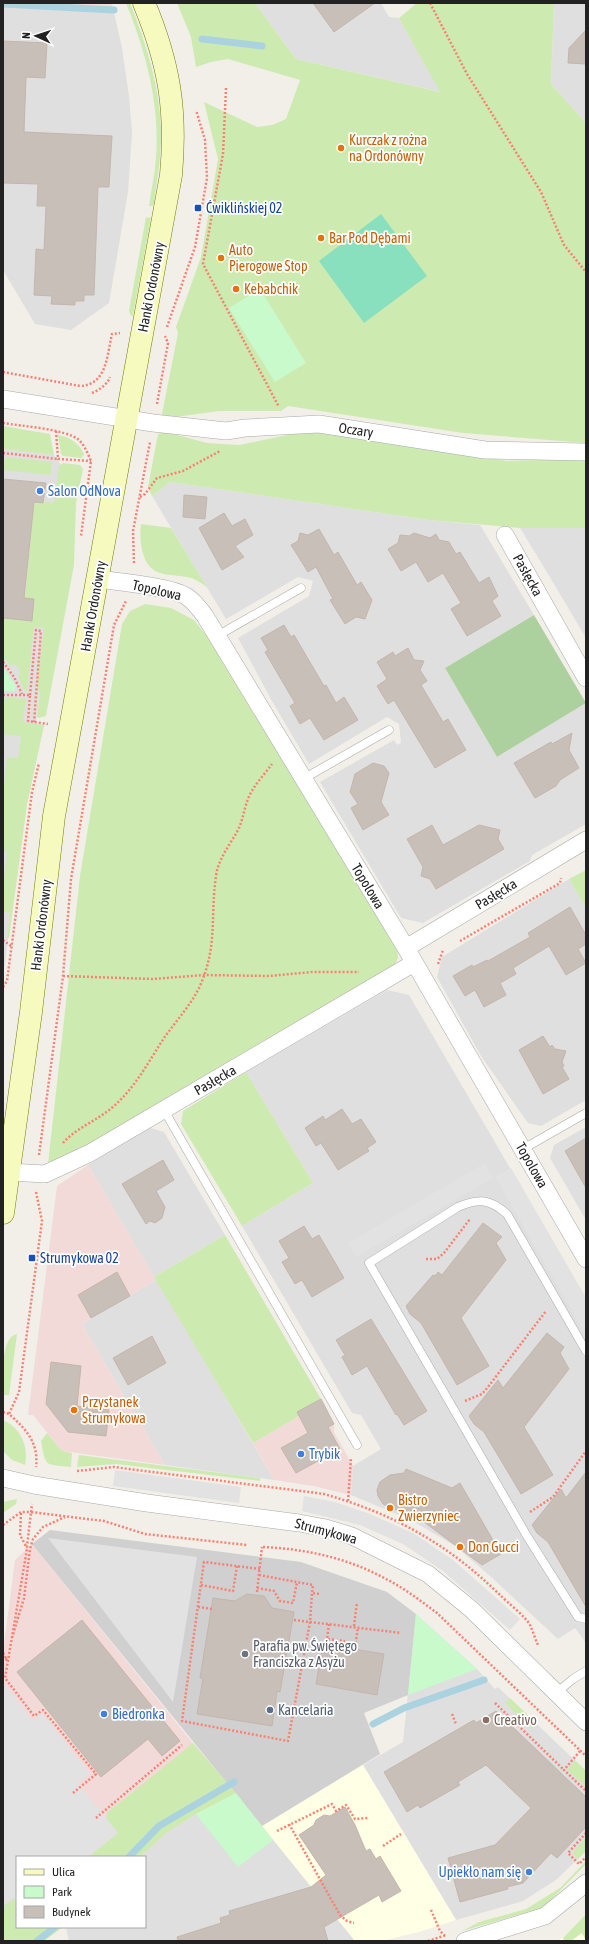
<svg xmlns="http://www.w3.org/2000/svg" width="589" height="1944" font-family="'Asap Condensed',sans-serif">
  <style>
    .residential { fill: #e0dfdf }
    .commercial { fill: #f2dad9 }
    .education { fill: #ffffe5 }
    .religious { fill: #d0d0d0 }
    .grass { fill: #cdebb0 }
    .forest { fill: #add19e }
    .park { fill: #c8facc }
    .pitch { fill: #88e0be }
    .parking { fill: #e2e2e2 }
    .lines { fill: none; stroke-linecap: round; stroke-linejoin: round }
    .stream { stroke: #aad3df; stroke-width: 7 }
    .building { fill: #c7bfb8; stroke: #c4b6ab }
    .lane-casing { stroke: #a9a9a9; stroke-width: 9 }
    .street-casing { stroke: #a9a9a9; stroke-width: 18 }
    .secondary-casing { stroke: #707d05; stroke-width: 23 }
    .path { stroke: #fa8072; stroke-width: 2.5; stroke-dasharray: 2 2; stroke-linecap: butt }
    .lane { stroke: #fff; stroke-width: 8 }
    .street { stroke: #fff; stroke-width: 17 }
    .secondary { stroke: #f7fabf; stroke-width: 22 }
    .food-dot { fill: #e8710a; stroke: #fff; stroke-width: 1.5 }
    .transit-dot { fill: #1a4fb4; stroke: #fff; stroke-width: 1.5 }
    .shop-dot { fill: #3f7fe0; stroke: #fff; stroke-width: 1.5 }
    .worship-dot { fill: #6b7280; stroke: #fff; stroke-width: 1.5 }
    .service-dot { fill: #5c6f8a; stroke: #fff; stroke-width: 1.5 }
    .education-dot { fill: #8d6e63; stroke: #fff; stroke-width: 1.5 }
    .labels { text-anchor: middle; stroke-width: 3.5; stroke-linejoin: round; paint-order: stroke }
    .food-label { font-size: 14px; fill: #c56008; stroke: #fff; text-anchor: start }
    .transit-label { font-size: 14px; fill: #164399; stroke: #fff; text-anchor: start }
    .street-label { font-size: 14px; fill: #222; stroke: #fff }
    .shop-label { font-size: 14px; fill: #366cbe; stroke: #fff; text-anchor: start }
    .worship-label { font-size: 14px; fill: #5b616d; stroke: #fff; text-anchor: start }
    .service-label { font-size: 14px; fill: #4e5e75; stroke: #fff; text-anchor: start }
    .education-label { font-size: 14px; fill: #785e54; stroke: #fff; text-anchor: start }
  </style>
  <rect width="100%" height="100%" fill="#f2efe9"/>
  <path class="residential" d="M3,3H51L113,8L122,48L129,96L132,133L128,192L109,303L71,330L35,324L3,270Z
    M255,3H381L389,17L399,18L441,92L296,59Z
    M554,3H586V123L551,84Z
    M3,449L54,455L65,471L37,687L40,693L36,724L44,725L27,804L4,969L3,967Z
    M170,482L429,520L480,525L534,615L445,668L497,757L586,703V824L532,855L530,861L423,923L401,918L320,782L394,740L397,745L401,743L399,724L387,717L309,764L272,701L238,638L309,596L313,581L298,577L226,619L152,496Z
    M520,528H586V638L548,574Z
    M569,879L586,908V1100L541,1126L528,1123L481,1056L437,977L442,957Z
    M387,990L409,995L586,1298V1643L575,1628L558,1639L490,1576L455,1546L411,1520L351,1495L353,1466L381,1449L361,1415L352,1413L242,1226L313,1183L246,1072Z
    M586,1127V1220L550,1158L554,1145Z
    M150,1128L164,1132L225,1235L154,1277L88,1165Z
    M156,1280L165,1293L274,1480L165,1465L82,1324Z
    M416,1614L477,1669L495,1689L498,1687L586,1771V1851L556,1880L523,1901L456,1920L363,1765L403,1742Z
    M236,1793L355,1941H69L66,1927H145V1857H140L165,1833L196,1814Z"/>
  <path class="commercial" d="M51,3H111L113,8L52,4Z
    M88,1165L156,1280L82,1324L165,1465L62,1451L33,1415H28L57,1186Z
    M321,1399L334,1424V1432L353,1466L351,1495L313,1486L274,1480L253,1443L299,1416L297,1413Z
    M32,1544L204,1757L118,1857H17V1927L3,1941V1652L15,1560Z"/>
  <path class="education" d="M363,1765L456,1920L419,1932L382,1941H355L262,1826Z
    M586,1914V1941H556L563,1938Z"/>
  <path class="religious" d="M50,1530L301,1562L387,1592L416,1614L408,1695L364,1713L380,1754L262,1826L32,1544Z"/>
  <path class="grass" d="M126,3H130C146,43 159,85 161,128C162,153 157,179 154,204L152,206H149C151,190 155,174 156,158C160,103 146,53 126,3Z
    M177,3H255L296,59L440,92L399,18L417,3H554L551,84L586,123V443L463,433L288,406L281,411H219L161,419L178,333L176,327L201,257L218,159L204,102L257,127L272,125L286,119L300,80L228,59L211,62L196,67L191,37Z
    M146,217L151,218L133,315L131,316L129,311Z
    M3,426L50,434L54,455L3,449Z
    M311,430L507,461L586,458V528H520L429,520L170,482L152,496L148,487L158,434L166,432L207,443L240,445Z
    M58,435C70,437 79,443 84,454L82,458L63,456L61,454Z
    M7,457L52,462L51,475L3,470V462Z
    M63,463L80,465L83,469L76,503L74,565L46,716L39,718L37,717L40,693L37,687L44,628L34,627L27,692L24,690L18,676L20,674L19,668L15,664L11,666L3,657V618L32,621L34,599L25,598L34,503L44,504L45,501L54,503L59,466Z
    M141,524L171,528L207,587C202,584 196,579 191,578C180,575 170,576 160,573C141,568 139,539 141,524Z
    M145,604L171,608L194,620L215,646L394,941C400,957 400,960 388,972L82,1149L48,1164L80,876L122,624L130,611Z
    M11,697L26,699L23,720L26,723L44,725L27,804L9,938H7L10,913L4,912L3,910V874H5L7,852H3V794L7,757L18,758L21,736L3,734V698Z
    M586,870V908L569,879Z
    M246,1072L313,1183L242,1226L181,1124L183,1111Z
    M225,1235L321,1399L297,1412L299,1416L253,1443L154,1277Z
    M17,1334L9,1395H3C3,1379 0,1337 17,1334Z
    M3,1420C21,1428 29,1447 25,1465L12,1460L3,1451Z
    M47,1433L62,1451L72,1453L71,1467C44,1464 46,1468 41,1441Z
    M79,1455L260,1478V1481L116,1464L77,1467Z
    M17,1499L16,1504L3,1513V1502Z
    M510,1698L537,1724L532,1729L505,1703Z
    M193,1743L236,1793L196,1814L166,1833L140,1857H88L117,1833L107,1819V1813Z
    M575,1760L586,1771V1787L567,1770Z
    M586,1838V1851L578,1859L572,1853Z
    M586,1861V1864L548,1903L539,1909L462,1931L479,1922L526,1909L560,1888Z
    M14,1898L17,1902V1927H63L44,1941H3V1906Z
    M586,1914V1941L582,1933L571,1941H564L563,1938Z"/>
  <path class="forest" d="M534,615L586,703L497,757L445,668Z"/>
  <path class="park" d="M260,289L306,363L275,382L229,308Z
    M3,667L16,686L14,691H3Z
    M416,1614L477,1669L408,1695Z
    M236,1793L273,1840L238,1867L196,1814Z"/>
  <path class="pitch" d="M381,214L427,276L364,323L319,261Z"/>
  <path class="parking" d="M485,1163L493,1178L356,1257L348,1243Z
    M511,1168L586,1298V1335L495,1177Z
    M115,1470L241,1487L239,1503L113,1486Z
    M304,1496L335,1502L370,1514L413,1533L453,1560L520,1619L510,1630L443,1571L403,1544L360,1525L302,1511Z
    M48,1538L197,1557L173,1702Z
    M3,1682L32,1720L42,1713L90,1773L78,1784L118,1833L88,1857H17V1902L14,1898L3,1906Z"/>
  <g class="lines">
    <path class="stream" d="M3,4L114,10
      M202,39L262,46
      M373,1724L404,1708L484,1680
      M129,1857L159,1826L234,1782
      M37,1941L55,1927"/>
  </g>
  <path class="building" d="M313,3H375L334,32Z
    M586,30V64L568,63L569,48Z
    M3,41L47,43L45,78L26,77L24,132L112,136L109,187H98L94,295H84V301H75V305L51,304L52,296L34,295L36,249L44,250L46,206H37L38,184L3,183Z
    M3,479L46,483L43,503L34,502L24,598L34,599L32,621L3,618Z
    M184,495L207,497L205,519L183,517Z
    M224,513L232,526L245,519L253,535L235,546L244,557L222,570L199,528Z
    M319,529L334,555L338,552L357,585L361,582L372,600L365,619L356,617L345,624L330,600L333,599L316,567L308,572L291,545L298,541L300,533L308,535Z
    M414,533L430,538L436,534L439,540L449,542L456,554L460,552L479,583L489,577L498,596L492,601L501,616L467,636L451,609L461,603L443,573L428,582L416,562L401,571L388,549L398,543L400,535L409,536Z
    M284,625L291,637L294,635L324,686L326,685L336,703L344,697L358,720L324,740L310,718L300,724L290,706L295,703L265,652L268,650L261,638Z
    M408,648L414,660L424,661L420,670L427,681L421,685L443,722L448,719L466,750L435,768L394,700L388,704L377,686L387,679L377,662L393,652L395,656Z
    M572,733L569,750L579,768L560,780L556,786L535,798L514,763L551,742L552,744Z
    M373,763L384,766L389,773L381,802L389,815L363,830L351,808L358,804L350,792L355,774Z
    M432,825L443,845L479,825L500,830L498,839L504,849L436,889L430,879L421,876L423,867L407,839Z
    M570,907L586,935V944L578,949L586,963L566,975L549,946L513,968L516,974L500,983L506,995L484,1007L475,990L465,996L453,976L472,965L473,967L487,960L488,961L530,937L528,933Z
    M543,1036L550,1047L552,1045L555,1049L566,1051L562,1062L564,1066L562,1067L569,1079L543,1094L519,1050Z
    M342,1109L352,1124L361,1119L376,1142L367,1148L369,1151L338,1170L321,1143L316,1146L305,1128L323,1116L325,1120Z
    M586,1138V1188L565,1151Z
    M163,1160L174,1180L156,1191L165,1207L162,1218L155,1223L150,1221L146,1224L122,1184Z
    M483,1223L502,1237L496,1243L506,1260L461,1318L489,1366L457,1385L421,1323L410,1314L406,1306L433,1275L435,1276L438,1272L442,1275Z
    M304,1226L312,1239L319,1235L344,1278L312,1297L302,1280L295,1284L282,1262L289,1258L279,1241Z
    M117,1272L130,1296L91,1318L78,1295Z
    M371,1319L427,1411L404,1425L397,1414L396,1415L367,1366L352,1375L342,1357L345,1355L336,1340Z
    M547,1333L564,1347L560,1353L569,1369L524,1427L553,1475L521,1494L484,1432L474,1424L469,1416L498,1380L503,1388Z
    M152,1336L166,1363L128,1385L113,1358Z
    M51,1362L81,1366L77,1406L109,1410L106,1436L68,1432L46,1404Z
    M321,1399L334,1424L328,1427L340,1449L296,1473L281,1448L308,1433L297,1412Z
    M406,1469L452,1488L460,1483L501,1554L482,1565L424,1522L383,1504L378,1496L377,1490L380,1482L390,1475L404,1473Z
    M586,1472V1607L548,1542L537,1533L532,1525L561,1489L566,1498Z
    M247,1594L264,1596L272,1608L294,1612L280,1692L277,1691L272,1726L197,1714L203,1678H200L213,1598L235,1601Z
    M82,1620L180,1741L162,1756L148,1739L101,1777L17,1672Z
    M323,1644L384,1654L377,1695L316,1684Z
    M496,1711L586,1797V1827L557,1858L551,1853L523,1883L507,1887L508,1889L460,1902L448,1858L495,1845L531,1808L486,1765L458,1782L460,1785L420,1808L418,1805L407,1812L384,1772L474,1720L476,1723Z
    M345,1807L355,1825L366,1851L370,1849L376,1859L380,1856L401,1891L382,1902L379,1895L324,1927L328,1941H178L177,1937L221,1923L220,1918L230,1915L229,1911L311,1887L326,1875L299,1835L314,1825L316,1820L324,1815L330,1816Z"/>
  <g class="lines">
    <g class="lane-casing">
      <path id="lane" d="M217,636L301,588
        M303,779L389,730
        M164,1110L357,1445
        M523,1149L586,1113
        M586,1351L507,1214C490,1199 479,1198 458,1207L369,1263L527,1536L578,1617L586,1619
        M556,1693L573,1679L586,1671"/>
    </g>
    <g class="street-casing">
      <path id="street" d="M3,399L153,423L226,431L245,428L319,424L485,450L586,452
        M505,535L586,678
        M98,579C119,582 169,586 186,596C194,601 199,608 205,616L406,948L586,1259
        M406,948L586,840
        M9,1172L45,1174L90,1153L414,963
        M3,1478L34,1485L147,1503L299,1523L326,1528L352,1536L428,1574L471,1609L586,1722
        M465,1941L545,1916L586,1883"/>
    </g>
    <g class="secondary-casing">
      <path id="secondary" d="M3,1213L31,1012L54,816L171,175C177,110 169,63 144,3"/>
    </g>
    <path class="path" d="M430,3L467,74L541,192L564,245L586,272
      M226,88L223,154L203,264L279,407
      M167,327L195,247L207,178L205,140L196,110
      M3,372L80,386C107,385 107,355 112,334L120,333
      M92,393C99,390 107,385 110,377
      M157,404L168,343L165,336
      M3,423C21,426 66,429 79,440C85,446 88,454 91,461L81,536
      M56,431L58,459L91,461
      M3,453L58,459
      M140,497L145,494L157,478L183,471L220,451
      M134,563L133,531L150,442
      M3,662L14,677L22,694
      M3,695H30L28,721L48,724
      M30,695L36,630L41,631L34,722
      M3,940L11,946
      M460,941L560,883L561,878
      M438,964L443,950
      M63,976L153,979L204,975L269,976L312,972H359
      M3,987L7,981L32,792L39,763
      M63,1143C78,1126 100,1120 116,1104C136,1086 149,1061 164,1038C176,1021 191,1005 200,986C218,945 210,917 216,876C218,859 230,845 238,830C243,820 244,809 248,799C253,786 264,775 272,764
      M39,1155L63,976L71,879L114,625L126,601
      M36,1192L42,1221L19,1392L9,1414C26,1429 39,1443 36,1467
      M426,1259H437L444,1253L470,1219
      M465,1401L482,1394L488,1387L546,1311
      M3,1412L9,1414
      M77,1471L114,1467L324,1494C394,1514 448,1544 500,1595C508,1603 525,1616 530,1625C533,1631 535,1639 538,1645
      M348,1501L351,1458
      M530,1512L553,1497L586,1451
      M21,1513L20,1535L27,1548
      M3,1525L21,1512H31L32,1504
      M263,1547C306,1549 348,1558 386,1579C404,1588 421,1601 437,1613L586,1756
      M260,1569L204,1562L182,1721L288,1741L310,1622L312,1593
      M259,1575L313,1585L312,1593L320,1594
      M201,1585L233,1591L237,1566
      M257,1588L274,1591L280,1601L293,1603L297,1582
      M257,1592L262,1547
      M198,1607L212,1609
      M294,1620L401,1633
      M329,1624L327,1639L344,1641L343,1646
      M354,1626L357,1602
      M12,1638L24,1598L30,1549L33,1539L43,1527L65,1517
      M355,1647L358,1627
      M3,1653L7,1660L3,1657
      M495,1703L564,1770
      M452,1714L456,1724
      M580,1751L564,1770L586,1791
      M73,1793L96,1774L43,1710L34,1716L5,1678L26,1555L31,1512L104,1521L145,1534L247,1545
      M96,1818L182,1745
      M289,1824L340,1915L347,1921L354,1923
      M277,1831L332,1804L336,1811L346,1805L355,1819L368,1818
      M586,1833L568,1853L579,1864L586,1857
      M383,1846L401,1834
      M431,1910L440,1931L445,1936
      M428,1941L446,1935"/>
    <use href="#lane" class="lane"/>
    <use href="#street" class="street"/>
    <use href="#secondary" class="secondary"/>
  </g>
  <g class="food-dot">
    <circle cx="341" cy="148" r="4"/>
    <circle cx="321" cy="238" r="4"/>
    <circle cx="221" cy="258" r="4"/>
    <circle cx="236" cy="289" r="4"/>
    <circle cx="74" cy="1410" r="4"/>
    <circle cx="390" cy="1508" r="4"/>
    <circle cx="460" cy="1547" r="4"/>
  </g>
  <g class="transit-dot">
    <rect x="194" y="204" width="8" height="8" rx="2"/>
    <rect x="28" y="1254" width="8" height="8" rx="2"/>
  </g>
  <g class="shop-dot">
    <circle cx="40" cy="491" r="4"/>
    <circle cx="301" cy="1454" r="4"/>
    <circle cx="104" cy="1714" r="4"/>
    <circle cx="529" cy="1872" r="4"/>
  </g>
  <circle class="worship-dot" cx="245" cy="1654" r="4"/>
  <circle class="service-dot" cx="270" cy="1710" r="4"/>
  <circle class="education-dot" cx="486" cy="1720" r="4"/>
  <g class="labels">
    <g class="food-label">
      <text x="349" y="145">Kurczak z rożna<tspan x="349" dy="16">na Ordonówny</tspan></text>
      <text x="329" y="243">Bar Pod Dębami</text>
      <text x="229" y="255">Auto<tspan x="229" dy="16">Pierogowe Stop</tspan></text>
      <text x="244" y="294">Kebabchik</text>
      <text x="82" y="1407">Przystanek<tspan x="82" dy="16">Strumykowa</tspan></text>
      <text x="398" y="1505">Bistro<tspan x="398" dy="16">Zwierzyniec</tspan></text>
      <text x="468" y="1552">Don Gucci</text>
    </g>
    <g class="transit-label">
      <text x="206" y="213">Ćwiklińskiej 02</text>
      <text x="40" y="1263">Strumykowa 02</text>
    </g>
    <g class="street-label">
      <text transform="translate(151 287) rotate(-79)" y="5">Hanki Ordonówny</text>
      <text transform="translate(356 430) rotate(9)" y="5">Oczary</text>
      <text transform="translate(528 575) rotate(61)" y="5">Pasłęcka</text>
      <text transform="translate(157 590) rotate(13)" y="5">Topolowa</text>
      <text transform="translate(93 606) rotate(-80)" y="5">Hanki Ordonówny</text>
      <text transform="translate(368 886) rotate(59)" y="5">Topolowa</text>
      <text transform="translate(496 894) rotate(-31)" y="5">Pasłęcka</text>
      <text transform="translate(41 925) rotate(-83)" y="5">Hanki Ordonówny</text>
      <text transform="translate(215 1080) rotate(-30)" y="5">Pasłęcka</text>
      <text transform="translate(532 1165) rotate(60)" y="5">Topolowa</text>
      <text transform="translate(326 1531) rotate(15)" y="5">Strumykowa</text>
    </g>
    <g class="shop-label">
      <text x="48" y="496">Salon OdNova</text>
      <text x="309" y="1459">Trybik</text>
      <text x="112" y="1719">Biedronka</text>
      <text x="521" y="1877" text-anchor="end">Upiekło nam się</text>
    </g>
    <g class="worship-label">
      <text x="253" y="1651">Parafia pw. Świętego<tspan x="253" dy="16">Franciszka z Asyżu</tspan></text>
    </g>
    <g class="service-label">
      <text x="278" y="1715">Kancelaria</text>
    </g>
    <g class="education-label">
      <text x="494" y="1725">Creativo</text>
    </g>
  </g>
  <rect width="589" height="1944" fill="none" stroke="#222222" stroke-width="8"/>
  <rect x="16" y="1856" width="130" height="72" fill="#ffffff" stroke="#a7a7a7"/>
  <rect x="24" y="1869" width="20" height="6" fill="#f7fabf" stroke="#a7a7a7"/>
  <text x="52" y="1876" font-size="12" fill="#222222">Ulica</text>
  <rect x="24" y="1886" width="20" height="12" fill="#c8facc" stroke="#a7a7a7"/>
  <text x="52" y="1896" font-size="12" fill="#222222">Park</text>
  <rect x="24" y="1906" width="20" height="12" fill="#c7bfb8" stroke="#a7a7a7"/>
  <text x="52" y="1916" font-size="12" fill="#222222">Budynek</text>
  <g transform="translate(36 36) rotate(273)" stroke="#ffffff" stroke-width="3" paint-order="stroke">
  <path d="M0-3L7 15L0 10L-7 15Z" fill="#222222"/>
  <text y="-6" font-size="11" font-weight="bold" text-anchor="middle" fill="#222222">N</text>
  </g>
</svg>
